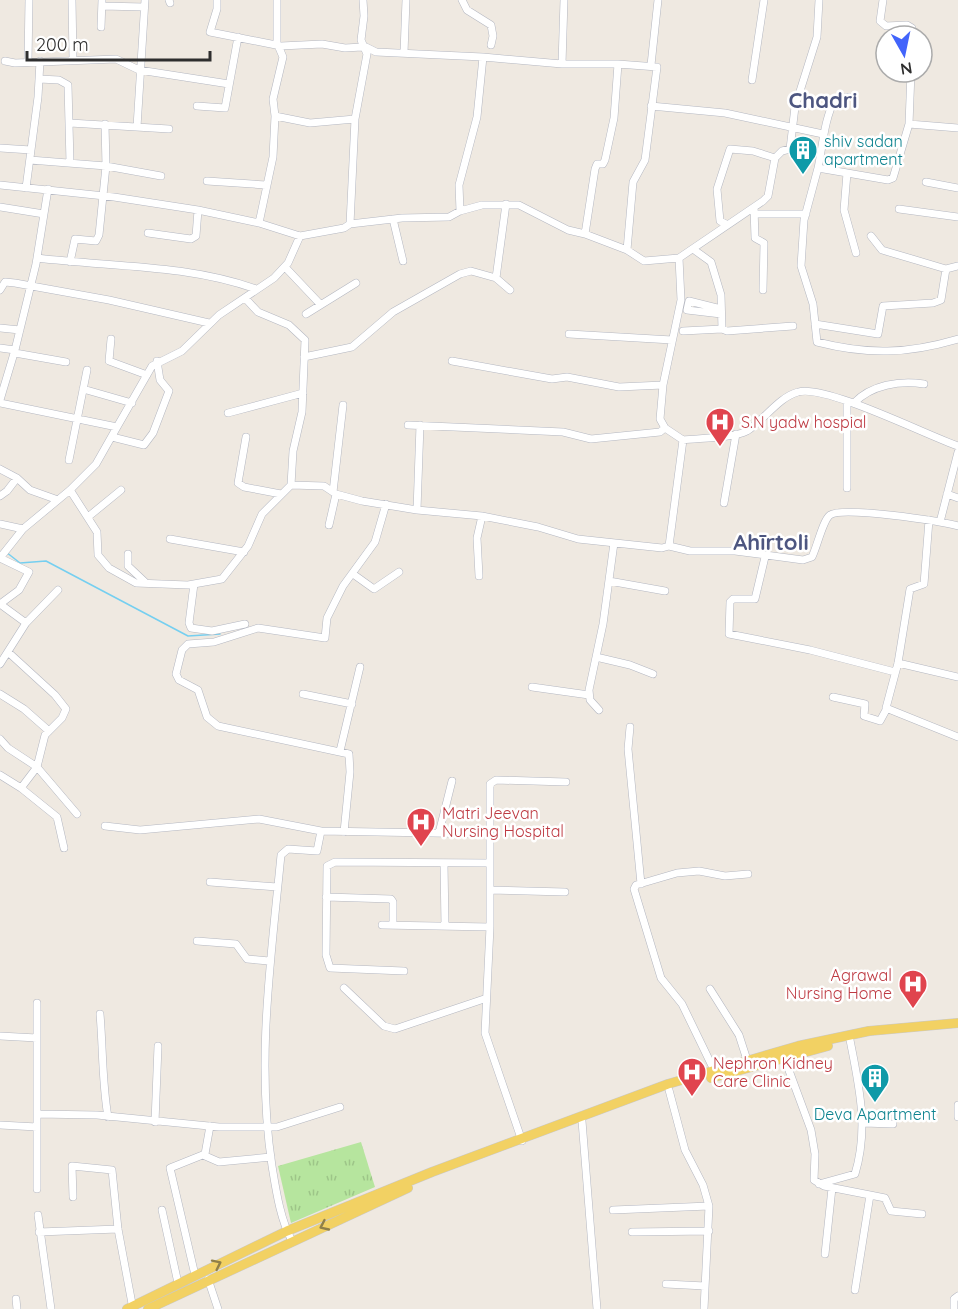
<svg xmlns="http://www.w3.org/2000/svg" width="958" height="1309" font-family="Quicksand,sans-serif">
  <style>
    .park { fill: url(#park-tufts) }
    .lines { fill: none; stroke-linecap: round; stroke-linejoin: round }
    .stream { stroke: #75cff0; stroke-width: 1.5 }
    .minor-casing { stroke: #b4b7c1; stroke-width: 8 }
    .major-casing { stroke: #c9c9c9; stroke-width: 10 }
    .minor { stroke: #fff; stroke-width: 7 }
    .major { stroke: #f2d163; stroke-width: 9 }
    .oneway { stroke: #908048 }
    .labels { text-anchor: middle; stroke-width: 5; stroke-linejoin: round; paint-order: stroke }
    .culture-label { font-size: 16px; fill: #0d838f; stroke: #fff; text-anchor: start }
    .health-label { font-size: 16px; fill: #be3a42; stroke: #fff; text-anchor: start }
    .district-label { font-size: 22px; font-weight: bold; fill: #4d5680; stroke: #fff }
  </style>
  <defs>
    <pattern id="park-tufts" width="24" height="20" patternUnits="userSpaceOnUse" patternTransform="scale(1.5)"><rect width="24" height="20" fill="#b6e59e"/><path d="M3 7l-1-3M5 7V3M7 7l1-3M15 17l-1-3M17 17v-4M19 17l1-3" fill="none" stroke="#9dc588"/></pattern>
  </defs>
  <rect width="100%" height="100%" fill="#efe9e1"/>
  <path class="park" d="M361,1142L375,1187L291,1223L278,1166Z"/>
  <g class="lines">
    <path class="stream" d="M6,552L20,563L46,561L188,636L220,634"/>
    <g class="minor-casing">
      <path id="minor" d="M72,0L73,59
        M169,0L170,3
        M217,0V9L210,32L281,46L322,44L345,48L362,47
        M277,0V43L283,57L273,99L275,116L310,123L355,119L367,54L361,40L364,16L363,0
        M462,0L467,10L491,25L493,36L491,45
        M883,0L880,21L886,26L907,25L912,28L913,36
        M102,6L144,7
        M101,27L102,0
        M366,47L376,52L483,57
        M404,53L406,0
        M5,61L15,63L116,59L139,70L229,84
        M28,62L29,0
        M562,64L564,0
        M651,65L658,0
        M911,72L909,124L958,128
        M39,79L59,80L68,85L70,163
        M752,80L764,0
        M849,97L835,99C824,120 823,145 818,168L888,180L893,178L909,124
        M197,106L225,108L238,37
        M651,106L725,113L823,134
        M70,123L169,129
        M137,127L145,0
        M0,148L31,150
        M30,160L106,166L161,176
        M818,168L804,220L801,266L813,304L817,342C868,355 907,354 958,339
        M847,173L844,210L856,253
        M207,181L266,185
        M926,182L958,188
        M0,185L114,197L198,210L259,223L300,236L344,228L350,224L402,218L449,217L460,211L459,185L477,117L483,57L562,64H618L614,118L605,160L603,164H597L595,169L585,234L568,230L519,205H482L460,211
        M26,188L38,97L40,61
        M506,204L496,278L510,290
        M0,207L44,214
        M754,208L755,238L764,243L763,290
        M899,209L958,217
        M754,214H806
        M393,219L403,261
        M259,223L273,157L275,116
        M350,224L355,119
        M726,224L720,221L717,189L730,149L753,151L775,158
        M148,233L191,239L196,236L198,210
        M585,234L627,250L633,182L645,160L657,67L618,64
        M871,236L882,250L946,269L958,266
        M627,250L644,261L679,258L763,201L768,196L775,158L782,151L790,149L795,107L817,37L819,0
        M37,258C110,267 185,264 256,289
        M70,262L75,239L96,241L99,235L106,166L105,124
        M285,267L320,304
        M0,290L5,282L15,283L109,300L209,323
        M245,298L258,312L289,325L305,340L302,412L293,451L291,485L324,486L336,494L362,501L417,510L482,516L538,527L578,539L662,548L669,546L683,440
        M689,301L717,308L721,314L687,310Z
        M306,314L356,283
        M815,324L878,334L883,306L933,303L941,300L946,269
        M0,328L20,330
        M722,329L727,331L793,326
        M683,331L722,329L721,295L711,262L693,249
        M569,334L672,340
        M111,339L109,361L147,375
        M0,348L15,350
        M15,353L66,362
        M304,357L352,347L393,312L460,274L471,271L496,278
        M452,361L552,379L567,377L619,387L663,385L681,300L679,258
        M83,389L132,403
        M0,400L15,350L36,264L48,189
        M0,403L117,427L152,366L182,351L219,315L274,278L288,263L300,236
        M854,403C871,385 900,380 924,384
        M228,413L303,393
        M408,425L563,432L591,439L660,432L665,428L660,419L663,385
        M665,428L683,440C700,438 734,438 747,431C764,420 779,397 798,392C825,384 926,435 958,446
        M112,437L144,445L153,433L169,391L160,380L157,361
        M246,437L238,483L244,487L281,494
        M69,460L87,370
        M0,469L17,478L30,490L58,500
        M847,488V401
        M70,490L97,532L98,555L109,568L136,583L188,585L222,579L248,546L262,514L291,485
        M333,492L343,405
        M947,494L958,498
        M0,496L7,491L17,478
        M724,503L736,434
        M417,510L420,425
        M88,517L121,490
        M929,520L924,584L910,589L898,663L886,708L958,737
        M940,522L958,452
        M0,524L23,529
        M329,525L336,494
        M170,539L244,552
        M669,546L690,551H735L803,560L812,557C817,547 823,520 830,515C843,506 940,521 958,526
        M128,554V566L146,583
        M765,557L755,599H733L730,602L729,634L810,650L895,672
        M0,558L23,529L70,490L96,464L117,427
        M0,558L29,572L19,590L0,604
        M353,574L374,589L399,572
        M479,576L477,538L482,516
        M609,581L665,591
        M194,584L189,623L191,628L212,631L245,624
        M0,604L26,623
        M8,652L55,695L66,709L62,718L45,735L37,767L21,788
        M596,657L630,665L653,674
        M898,663L958,677
        M0,664L26,623L58,590
        M532,687L589,695
        M0,694L24,709L49,731
        M303,694L352,704
        M833,697L865,704L864,716L880,721L886,710
        M599,710L590,700L589,690L603,624L614,543
        M630,727L628,749L641,884
        M0,739L8,748L37,767L77,814
        M340,751L360,667
        M0,775L21,788L57,817L64,848
        M105,826L140,830L259,819L321,831L488,834
        M344,832L350,772L349,754L218,726L207,717L198,690L179,680L176,674L182,650L188,644L214,642L258,628L325,638L327,618L343,586L375,542L386,504
        M439,833L452,781
        M444,863L445,926
        M210,882L277,887
        M490,890L565,892
        M326,897L391,899L393,902V925
        M382,925L490,927
        M197,941L236,944L247,959L269,961
        M404,971L330,968L326,955L327,866L335,862L489,863
        M344,988L384,1026L395,1029L484,999
        M710,989L739,1035L748,1063
        M100,1014C103,1049 102,1082 108,1117
        M0,1036L37,1038
        M784,1057L811,1130L815,1154L814,1180L824,1186L870,1195L855,1290
        M714,1070L682,1004L661,978L634,889L636,885L677,873L699,871L725,876L748,874
        M669,1090L685,1150L703,1185L709,1206L704,1309
        M958,1105V1117
        M37,1114L97,1115L219,1127H277L340,1107
        M582,1121L597,1309
        M155,1122L158,1046
        M864,1123L893,1124
        M0,1125L37,1127
        M522,1141L485,1033L490,927V784L496,780L566,782
        M203,1155L219,1162L271,1157
        M819,1184L855,1174C869,1128 859,1086 850,1040
        M37,1189V1003
        M870,1195L885,1198L891,1211L922,1214
        M73,1197L72,1166L112,1170L118,1229L133,1309
        M162,1210L178,1283
        M613,1210L709,1206
        M38,1215L51,1309
        M39,1232L118,1229
        M632,1232L709,1231
        M292,1241C280,1219 276,1190 272,1166C256,1061 271,959 281,855L288,849L317,851L321,831
        M825,1254L832,1188
        M195,1275L170,1168L205,1154L210,1126
        M208,1279L218,1309
        M666,1284L705,1286
        M16,1299L17,1309
        M954,1309V1299L958,1296"/>
    </g>
    <g class="major-casing">
      <path id="major" d="M711,1078L828,1046
        M127,1309L287,1231L432,1172L668,1084L798,1046L869,1031L958,1023
        M148,1309L408,1188"/>
    </g>
    <use href="#minor" class="minor"/>
    <use href="#major" class="major"/>
  </g>
  <defs><path id="oneway-chevron" d="M-2-3.5L2.5 0L-2 3.5" fill="none" stroke-width="1.6" stroke-linecap="round" stroke-linejoin="round" transform="scale(1.5)"/></defs>
  <g class="oneway">
    <use href="#oneway-chevron" transform="translate(324 1226) rotate(155)"/>
    <use href="#oneway-chevron" transform="translate(217 1264) rotate(-26)"/>
  </g>
  <defs>
    <g id="building-pin" transform="scale(1.5)"><path d="M0 17L-7.5 6A9.5 9.5 0 1 1 7.5 6Z" fill="#0f9aa8" stroke="#fff"/><path d="M-4-6H4V6H1V3H-1V6H-4ZM-2.5-4.3h1.7v1.8h-1.7ZM.8-4.3h1.7v1.8H.8ZM-2.5-1h1.7V.8h-1.7ZM.8-1h1.7V.8H.8Z" fill="#fff"/></g>
    <g id="hospital-pin" transform="scale(1.5)"><path d="M0 17L-7.5 6A9.5 9.5 0 1 1 7.5 6Z" fill="#e0444e" stroke="#fff"/><path d="M-5-5h3v3.5h4V-5h3V5h-3V1.5h-4V5h-3Z" fill="#fff"/></g>
  </defs>
  <g fill-rule="evenodd">
    <use href="#building-pin" x="803" y="150"/>
    <use href="#hospital-pin" x="720" y="422"/>
    <use href="#hospital-pin" x="421" y="822"/>
    <use href="#hospital-pin" x="913" y="984"/>
    <use href="#hospital-pin" x="692" y="1072"/>
    <use href="#building-pin" x="875" y="1078"/>
  </g>
  <g class="labels">
    <g class="culture-label">
      <text x="824" y="147">shiv sadan<tspan x="824" dy="18">apartment</tspan></text>
      <text x="875" y="1120" text-anchor="middle">Deva Apartment</text>
    </g>
    <g class="health-label">
      <text x="741" y="428">S.N yadw hospial</text>
      <text x="442" y="819">Matri Jeevan<tspan x="442" dy="18">Nursing Hospital</tspan></text>
      <text x="892" y="981" text-anchor="end">Agrawal<tspan x="892" dy="18">Nursing Home</tspan></text>
      <text x="713" y="1069">Nephron Kidney<tspan x="713" dy="18">Care Clinic</tspan></text>
    </g>
    <g class="district-label">
      <text x="823" y="108">Chadri</text>
      <text x="771" y="550">Ahīrtoli</text>
    </g>
  </g>
  <g transform="translate(904 54) rotate(171)"><circle r="28" fill="#ffffff" stroke="#ababab" stroke-width="1.5"/>
  <path d="M0-4.5L10 22L0 15L-10 22Z" fill="#4264fb"/>
  <text y="-9" font-size="16" font-weight="bold" text-anchor="middle" fill="#2e2e2e">N</text>
  </g>
  <path d="M27 51v9h183v-9" fill="none" stroke="#2e2e2e" stroke-width="3"/>
  <text x="36" y="51" font-size="18" fill="#2e2e2e" stroke="#ffffff" stroke-width="4.5" paint-order="stroke">200 m</text>
</svg>
